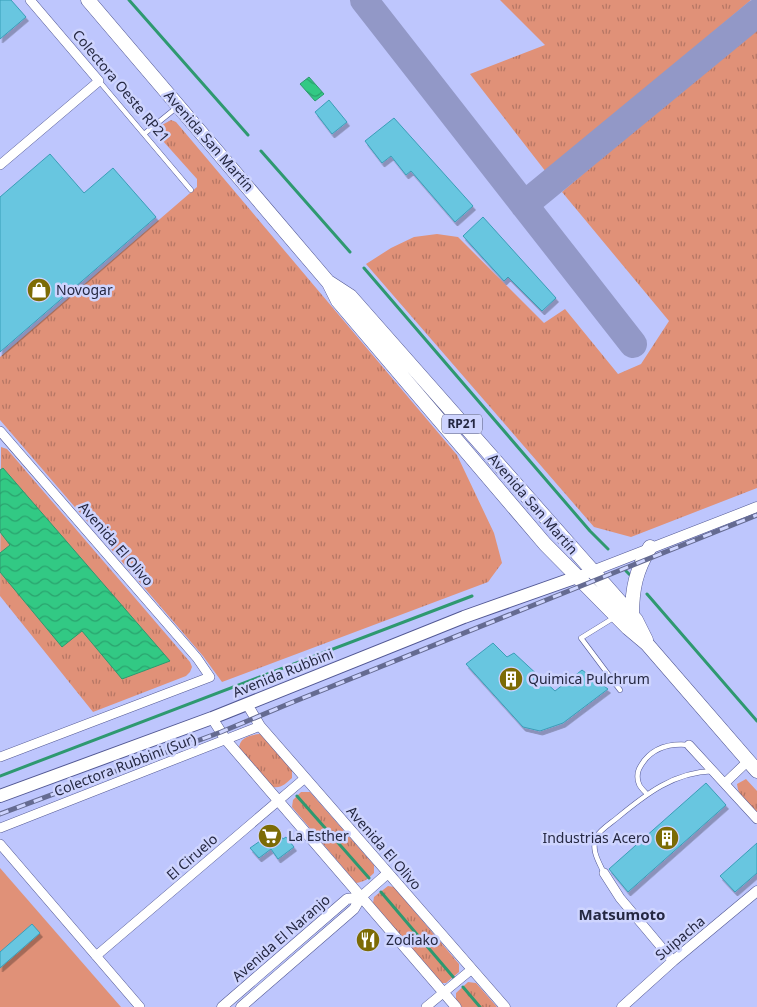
<svg xmlns="http://www.w3.org/2000/svg" width="757" height="1007" font-family="'Noto Sans',sans-serif">
  <style>
    .grass { fill: url(#grass-tufts) }
    .garden { fill: #e09178 }
    .water { fill: url(#water-waves); stroke: #2e9970 }
    .lines { fill: none; stroke-linecap: round; stroke-linejoin: round }
    .stream { stroke: #2e9970; stroke-width: 3 }
    .taxiway { stroke: #9298c7; stroke-width: 28 }
    .building { fill: #67c6e0; stroke: #3b9db7; filter: url(#shadow) }
    .service-casing { stroke: #525894; stroke-width: 5.5 }
    .minor-casing { stroke: #525894; stroke-width: 10 }
    .tertiary-casing { stroke: #525894; stroke-width: 11 }
    .secondary-casing { stroke: #525894; stroke-width: 14 }
    .primary-casing { stroke: #525894; stroke-width: 15 }
    .service { stroke: #fff; stroke-width: 4.5 }
    .minor { stroke: #fff; stroke-width: 9 }
    .tertiary { stroke: #fff; stroke-width: 10 }
    .secondary { stroke: #fff; stroke-width: 12 }
    .primary { stroke: #fff; stroke-width: 14 }
    .rail-casing { stroke: #656b91; stroke-width: 5 }
    .rail { stroke: #ced4fe; stroke-width: 3; stroke-dasharray: 9; stroke-linecap: butt }
    .labels { text-anchor: middle; stroke-width: 5; stroke-linejoin: round; paint-order: stroke }
    .shield { fill: #ced4fe; stroke: #585c7a; stroke-width: 1 }
    .shield-label { font-size: 12px; font-weight: bold; fill: #252842 }
    .street-label { font-size: 14px; fill: #252842; stroke: #ced4fe }
    .poi-label { font-size: 14px; fill: #252842; stroke: #ced4fe; text-anchor: start }
    .neighbourhood-label { font-size: 15px; font-weight: bold; fill: #252842; stroke: #ced4fe }
  </style>
  <defs>
    <pattern id="grass-tufts" width="24" height="20" patternUnits="userSpaceOnUse" patternTransform="scale(1.25)"><rect width="24" height="20" fill="#e09178"/><path d="M3 7l-1-3M5 7V3M7 7l1-3M15 17l-1-3M17 17v-4M19 17l1-3" fill="none" stroke="#b57664"/></pattern>
    <pattern id="water-waves" width="16" height="10" patternUnits="userSpaceOnUse" patternTransform="scale(1.25)"><rect width="16" height="10" fill="#32c984"/><path d="M0 5q4-4 8 0t8 0" fill="none" stroke="#2aa36e"/></pattern>
    <filter id="shadow"><feDropShadow dx="2.5" dy="4" stdDeviation="0" flood-color="#0004"/></filter>
  </defs>
  <rect width="100%" height="100%" fill="#bec6fd"/>
  <path class="grass" d="M500,0H751L546,172L470,74L545,45Z
    M757,24V488L631,537L594,527L366,264L391,248L414,237L437,234L458,237L544,323L565,309L618,374L641,364L669,321L562,192Z
    M171,120L176,122L457,455L494,533L502,563L488,582L222,682L203,656L0,420V357L197,187V179L163,141L160,131L162,125Z
    M1,447L7,449L190,662L192,667L190,672L186,676L93,712L0,596Z
    M260,734L264,736L292,769V778C285,784 280,790 270,786L239,749C239,738 249,735 260,734Z
    M746,779L757,791V814C749,805 738,797 737,784Z
    M301,792H310L374,865V873C368,879 364,882 356,883L292,807L293,800Z
    M388,886L394,887L459,964V972L446,983H440L373,903L374,897Z
    M468,982L476,983L497,1007H462L456,1000V993Z"/>
  <path class="garden" d="M0,868L121,1007H0Z"/>
  <path class="water" d="M309,77L324,94L315,101L300,84Z
    M3,468L170,661L122,679L82,631L62,647L0,572V553L10,545L0,532V470Z"/>
  <g class="lines">
    <path class="stream" d="M129,0L248,135
      M261,151L350,252
      M364,268L590,531L608,549
      M626,571L630,575
      M647,594L757,721
      M0,776L472,596
      M297,796L369,878
      M381,892L454,978
      M463,987L480,1007"/>
    <path class="taxiway" d="M364,0L633,344
      M524,205L757,13"/>
  </g>
  <path class="building" d="M0,0H11L26,17L0,39Z
    M329,100L347,122L332,134L315,112Z
    M394,118L473,206L455,222L411,171L406,175L391,156L382,163L365,141Z
    M50,154L84,193L113,168L156,217L0,352V197Z
    M483,217L556,298L542,311L508,277L504,281L463,236Z
    M493,643L507,657L514,653L555,691L582,670L608,689L563,723L540,731L523,727L466,664Z
    M706,783L726,805L628,892L609,869Z
    M273,829L275,832L277,831L283,839L286,837L294,847L278,859L271,849L259,858L250,848L263,839L262,838Z
    M757,843V873L735,892L720,876Z
    M32,924L40,933L0,968V952Z"/>
  <g class="lines">
    <g class="service-casing">
      <path id="service" d="M99,81L191,190
        M144,134L176,108
        M615,617L581,638L620,690
        M646,793C644,791 640,787 639,784C637,780 637,773 639,769C649,749 668,743 689,745
        M604,873C599,862 590,849 597,836C600,830 611,823 617,818C646,794 674,772 713,771"/>
    </g>
    <g class="minor-casing">
      <path id="minor" d="M0,165L99,81L30,0
        M0,431L197,658L210,677L0,757
        M689,745L757,819
        M725,783L748,761
        M0,828L260,726
        M0,844L140,1007
        M604,873L620,898L673,961
        M96,956L305,778
        M426,1007L472,969"/>
    </g>
    <g class="tertiary-casing">
      <path id="tertiary" d="M577,577L757,507
        M247,704L260,726L505,1007
        M212,718L226,740L456,1007
        M222,1007L347,899L361,897
        M241,1007L354,909L361,897L388,873
        M622,1007L673,961L757,891"/>
    </g>
    <g class="secondary-casing">
      <path id="secondary" d="M0,796L212,718L464,617L577,577"/>
    </g>
    <g class="primary-casing">
      <path id="primary" d="M88,0L329,283L338,301L545,544L628,628L647,644L757,771
        M330,283L350,296L636,620L646,640
        M632,616C632,588 636,571 650,547"/>
    </g>
    <use href="#service" class="service"/>
    <use href="#minor" class="minor"/>
    <use href="#tertiary" class="tertiary"/>
    <use href="#secondary" class="secondary"/>
    <use href="#primary" class="primary"/>
    <g class="rail-casing">
      <path id="rail" d="M0,814L221,732L293,702L757,515"/>
    </g>
    <use href="#rail" class="rail"/>
  </g>
  <defs>
    <g id="shop-disc" transform="scale(1.25)"><circle r="9.5" fill="#7c6b05" stroke="#ced4fe"/><path d="M-5-2.5h2.3a2.7 3.5 0 0 1 5.4 0H5L5.5 6h-11ZM-1.5-2.5h3a1.5 2.3 0 0 0-3 0Z" fill="#fff"/></g>
    <g id="building-disc" transform="scale(1.25)"><circle r="9.5" fill="#7c6b05" stroke="#ced4fe"/><path d="M-4-6H4V6H1V3H-1V6H-4ZM-2.5-4.3h1.7v1.8h-1.7ZM.8-4.3h1.7v1.8H.8ZM-2.5-1h1.7V.8h-1.7ZM.8-1h1.7V.8H.8Z" fill="#fff"/></g>
    <g id="supermarket-disc" transform="scale(1.25)"><circle r="9.5" fill="#7c6b05" stroke="#ced4fe"/><path d="M-6-5.5h2.5l.6 2H6L4.5 2H-2.5L-4.4-4H-6ZM-1.5 3.2a1.3 1.3 0 1 0 .1 0ZM3 3.2a1.3 1.3 0 1 0 .1 0Z" fill="#fff"/></g>
    <g id="restaurant-disc" transform="scale(1.25)"><circle r="9.5" fill="#7c6b05" stroke="#ced4fe"/><path d="M-5-6h1v4h1v-4h1v4h1v-4h1v5L-1.5 .5V6h-2V.5L-5-1ZM5-6V6H3V1.5H1.5Q1.5-4 5-6Z" fill="#fff"/></g>
  </defs>
  <g fill-rule="evenodd">
    <use href="#shop-disc" x="39" y="290"/>
    <use href="#building-disc" x="511" y="679"/>
    <use href="#supermarket-disc" x="270" y="836"/>
    <use href="#building-disc" x="667" y="838"/>
    <use href="#restaurant-disc" x="368" y="940"/>
  </g>
  <g class="labels">
    <rect class="shield" x="442" y="414.5" width="40" height="19" rx="4"/>
    <g class="shield-label">
      <text x="462" y="428">RP21</text>
    </g>
    <g class="street-label">
      <text transform="translate(121 86) rotate(50)" y="5">Colectora Oeste RP21</text>
      <text transform="translate(209 141) rotate(49)" y="5">Avenida San Martín</text>
      <text transform="translate(533 504) rotate(49)" y="5">Avenida San Martín</text>
      <text transform="translate(116 544) rotate(49)" y="5">Avenida El Olivo</text>
      <text transform="translate(283 673) rotate(-22)" y="5">Avenida Rubbini</text>
      <text transform="translate(125 765) rotate(-21)" y="5">Colectora Rubbini (Sur)</text>
      <text transform="translate(384 848) rotate(49)" y="5">Avenida El Olivo</text>
      <text transform="translate(192 857) rotate(-41)" y="5">El Ciruelo</text>
      <text transform="translate(281 938) rotate(-41)" y="5">Avenida El Naranjo</text>
      <text transform="translate(680 938) rotate(-40)" y="5">Suipacha</text>
    </g>
    <g class="poi-label">
      <text x="56" y="295">Novogar</text>
      <text x="528" y="684">Quimica Pulchrum</text>
      <text x="288" y="841">La Esther</text>
      <text x="650" y="843" text-anchor="end">Industrias Acero</text>
      <text x="386" y="945">Zodiako</text>
    </g>
    <g class="neighbourhood-label">
      <text x="622" y="920">Matsumoto</text>
    </g>
  </g>
</svg>
